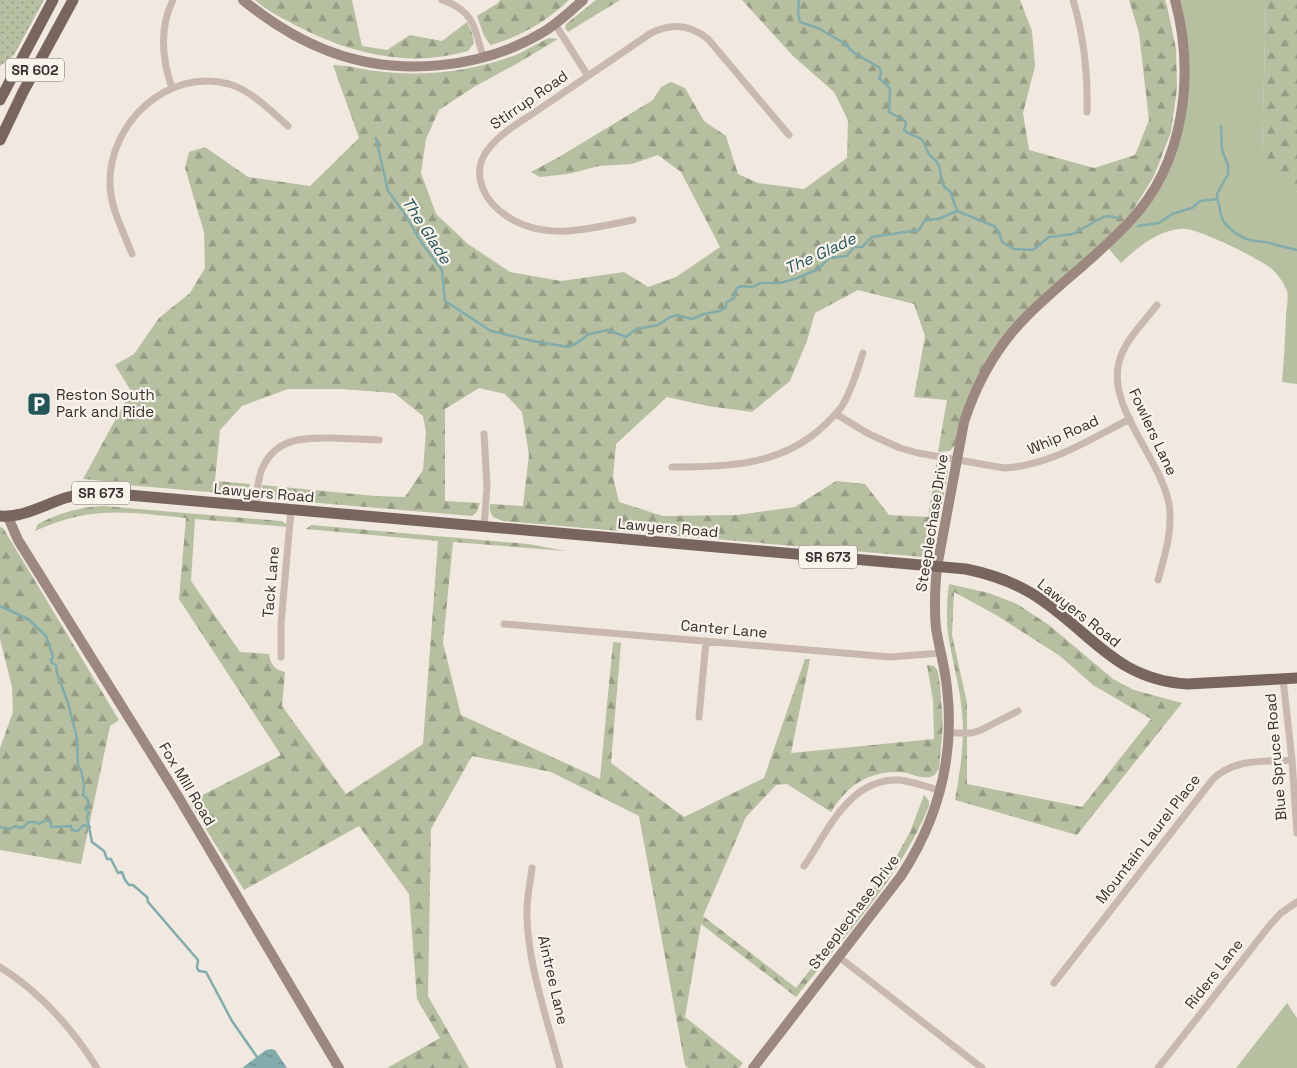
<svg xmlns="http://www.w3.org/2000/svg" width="1297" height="1068" font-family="'Space Grotesk',sans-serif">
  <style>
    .grass { fill: url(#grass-dots) }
    .forest { fill: url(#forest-firs); fill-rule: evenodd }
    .park { fill: #b7bfa1 }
    .water { fill: url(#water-ripples) }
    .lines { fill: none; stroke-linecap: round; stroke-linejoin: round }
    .stream { stroke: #82acab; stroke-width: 2.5 }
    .street { stroke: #c9b8ad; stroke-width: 7 }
    .secondary { stroke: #9c887e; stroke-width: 10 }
    .primary { stroke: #78655e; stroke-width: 11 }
    .labels { text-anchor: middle; stroke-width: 4.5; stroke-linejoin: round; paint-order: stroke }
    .shield { fill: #f9f3ed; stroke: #726965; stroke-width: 1 }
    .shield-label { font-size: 14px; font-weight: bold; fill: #382e2b }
    .street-label { font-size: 15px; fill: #382e2b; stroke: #f9f3ed }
    .poi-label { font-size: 15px; fill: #382e2b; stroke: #f9f3ed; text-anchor: start }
    .water-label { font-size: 16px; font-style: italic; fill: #245556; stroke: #f9f3ed }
  </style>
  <defs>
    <pattern id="grass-dots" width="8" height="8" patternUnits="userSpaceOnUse" patternTransform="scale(1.25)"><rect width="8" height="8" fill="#b7bfa1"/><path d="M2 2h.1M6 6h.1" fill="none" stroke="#969c83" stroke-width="1.8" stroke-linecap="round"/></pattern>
    <pattern id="forest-firs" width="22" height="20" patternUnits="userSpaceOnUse" patternTransform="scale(1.25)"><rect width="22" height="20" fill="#b7bfa1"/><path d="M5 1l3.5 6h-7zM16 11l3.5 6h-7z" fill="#969c83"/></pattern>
    <pattern id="water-ripples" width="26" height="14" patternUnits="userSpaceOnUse" patternTransform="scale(1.25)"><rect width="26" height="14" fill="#82acab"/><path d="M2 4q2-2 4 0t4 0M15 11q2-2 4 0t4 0" fill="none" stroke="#6b8c8b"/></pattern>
  </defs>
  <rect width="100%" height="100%" fill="#f1e8e0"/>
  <path class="grass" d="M0,0H44L14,55L0,66Z"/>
  <path class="forest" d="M255,0H352L362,46L387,50L410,35L442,41L467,22L472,33L474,43L468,51C409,68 351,54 297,26C282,18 267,11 255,0Z
    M500,0H569C547,21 520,37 491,45L484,36L477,16L498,3Z
    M596,0H620L568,32L565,28L566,24Z
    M742,0H1020L1032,31L1035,66L1023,113L1029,150L1094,168L1135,155L1149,120L1139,33L1129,0H1165L1167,6L1176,49L1177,89L1171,132L1154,176L1133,210L1111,235L1032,305L963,410L955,445L950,451L938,452L947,400L914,397L925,336L914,304L858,290L815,313L807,341L790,381L752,412L708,406L667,397L616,444L613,477L619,502L663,516L737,515L795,507L836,481L865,484L889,515L928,517L937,461L945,464L947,467L948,472L934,548L928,556L924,557L503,521L493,517L490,511V504L523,506L529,455L522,412L505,394L479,388L445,409V501L480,503L477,512L472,516L272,499C265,497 263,492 262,485L375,496L405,497L423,470L426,432L423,416L394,393L342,389H288L242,406L220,430L215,481L250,484L248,493L244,495L115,484L114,482L83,479L131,391L115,365L134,354L159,318L190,293L205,268L204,232L185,168L189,152L205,147L248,177L310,186L359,138L333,65C347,65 360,69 375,71C423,77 472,72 518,54C528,49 538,43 549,38L558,39L518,63L474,87L439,110L426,139L421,173L436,214L468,244L510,272L561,281L624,272L648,287L676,277L720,247L681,172L658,155L632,164L599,166L568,174L540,177L531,172L559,157L653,100L661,87L671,82L685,88L704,121L726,136L738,174L758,183L804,189L847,158L848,120L834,92L793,56Z
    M1266,0H1297V192L1262,155Z
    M103,506L281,521L285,523L289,527L195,519L191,581L240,652L269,654C270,664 275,670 285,672L282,706L346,794L423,744L438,541L306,529L311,525L528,544L566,551L453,542L443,643L461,715L600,779L613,642L621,643L611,763L684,817L764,778L805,659H810L791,753L934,739L933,700L927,665L934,666L938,671L940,686L943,725L939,769C936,773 935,776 930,777C923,779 914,775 907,773C895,771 883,772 872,776C853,782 841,796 831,812L787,784L776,785L746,817L703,916L796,988L891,866L910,832L924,795L929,801V806C899,879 844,937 796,997L701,924L685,1017L743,1063L739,1068H688L685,1065L639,816L551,772L472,756L431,829L428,996L469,1068H387L440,1038L417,999L409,894L359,826L244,890L189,802L281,755L179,599L186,518C129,512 90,505 35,531L38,524C59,513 80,507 103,506Z
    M0,527L3,528L119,720L110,726L81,864L0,850V748L13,712L12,687L0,639Z
    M949,584L989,593L1017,604L1049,625L1113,679L1134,690L1182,703L1077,835L955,800C960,771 965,742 962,713C960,686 952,660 948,634C946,617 947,600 949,584ZM954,592L996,615L1060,656L1093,685L1151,719L1082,807L967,784V703L952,635Z"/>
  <path class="park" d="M1177,0H1266L1262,154L1297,192V384L1282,382C1284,360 1285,339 1286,317C1286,310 1289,298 1287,291C1284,283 1278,275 1272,269C1260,259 1201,230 1186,229C1162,227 1137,248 1121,263L1109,249L1159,179L1183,101Z
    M1287,1003L1297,1018V1068H1236Z"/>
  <path class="water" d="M271,1049L275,1050L287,1068H242L266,1050Z"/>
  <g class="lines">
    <path class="stream" d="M799,0L798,13L800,22L818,28L844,43L854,53L880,68L881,74L879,78L890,88L889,112L904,120L906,124L904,130C909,135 915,135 921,139C925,141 925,148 928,152C930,157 936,159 938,164C943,173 939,187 950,191L957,211
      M376,138L388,191L406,216L421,242L442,270L445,301L491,331L533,341L568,347L577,343L589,334L608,330L626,337L636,329L658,325L670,317L677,315L692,319L704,314L720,311L726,307V303L734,298L737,288L742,286L753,287L760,283H780L798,278L818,269L829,258L847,256L854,247H862L872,237L919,230L925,220L938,219L957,211L994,226L999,232L1002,242L1014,249L1033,250L1049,237L1073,234L1103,217L1108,216L1118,218
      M1217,199C1221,206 1219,215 1224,222C1229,229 1241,238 1250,240C1256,242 1263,241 1270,243C1279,246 1287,248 1297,250
      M1217,199V194L1228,174V165L1222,150L1221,126
      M1138,226L1159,223L1172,214L1192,208L1200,201L1217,199
      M0,606L28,619L46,636L53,657L51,660L52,663L56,665L57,673L68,703L77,738L78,766L81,770L84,784L83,795L88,800V807L85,808L89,813L87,817L92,842L104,851L107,859H111L118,873L122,872L125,880L129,885H133L147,897L148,902L198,960L197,968L199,971L206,972L232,1021L257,1057
      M0,827L10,829L15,826L22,828L29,822H35L39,824L46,820L51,822V827L71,826L72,830L78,831L83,825L90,827"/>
    <path class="street" d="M442,0C474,10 475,29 483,57
      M1073,0C1084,37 1088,73 1087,112
      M555,24L588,76
      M172,88C162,59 159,28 173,0
      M633,220C591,228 547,242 508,217C497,210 488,201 483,189C477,174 479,159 490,147C503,131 524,120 541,108C578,83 614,58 651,33C671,23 690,24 708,39L789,135
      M132,254C123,231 111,209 110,185C108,124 167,67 229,84C252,91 270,110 288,126
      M1157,305C1144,322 1124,341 1119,362C1107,408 1161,459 1169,504C1173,530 1165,555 1158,580
      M836,414L867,433L900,448L918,453L1004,468C1050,466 1090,439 1130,419
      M484,434L487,487L484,527
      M672,467C724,467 777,466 818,431C827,423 835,416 842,406C852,390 857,371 863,353
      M256,507C257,495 257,481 262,469C276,437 303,438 333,438C349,439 364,439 379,440
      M504,624L890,657L941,653
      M281,657V624L291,510
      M1283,679L1292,760L1297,833
      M699,717L706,641
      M949,733H972L981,730L1018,711
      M804,866C828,832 849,777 900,780C914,782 928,787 941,791
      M532,868C530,884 526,901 527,917C528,965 548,1022 560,1068
      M839,957L982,1068
      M0,967C40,992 72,1028 97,1068
      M1054,983L1213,779C1235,758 1264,762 1292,760
      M1158,1068L1270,925L1281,913L1297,902"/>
    <path class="secondary" d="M243,0C270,22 298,40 331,52C399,77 483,69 545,31C559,22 571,11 583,0
      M8,517L18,540L179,798L339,1068
      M753,1068L901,876C939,818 955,757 947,688C945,667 939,648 936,628C934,607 935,587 937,567L964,422C977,382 997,346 1027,316C1060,283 1098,256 1130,221C1185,163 1195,74 1175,0"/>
    <path class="primary" d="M0,100L53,0
      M0,140L23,92L73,0
      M0,516C22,518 44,505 65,498C78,494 91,493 105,493L966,569C990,574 1011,581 1031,593C1089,628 1113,680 1188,684L1297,678"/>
  </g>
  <defs>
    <g id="parking-square" transform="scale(1.25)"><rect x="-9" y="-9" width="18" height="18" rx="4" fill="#245556" stroke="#f9f3ed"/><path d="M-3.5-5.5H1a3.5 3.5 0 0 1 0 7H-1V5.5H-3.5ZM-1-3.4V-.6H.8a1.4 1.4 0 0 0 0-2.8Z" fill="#fff"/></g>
  </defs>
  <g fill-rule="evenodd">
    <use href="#parking-square" x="39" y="404"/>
  </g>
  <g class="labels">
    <g class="shield">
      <rect x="6" y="58.5" width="58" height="23" rx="4"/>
      <rect x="72" y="481.5" width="58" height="23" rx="4"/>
      <rect x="799" y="545.5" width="58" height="23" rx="4"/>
    </g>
    <g class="shield-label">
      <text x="35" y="75">SR 602</text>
      <text x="101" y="498">SR 673</text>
      <text x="828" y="562">SR 673</text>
    </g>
    <g class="street-label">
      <text transform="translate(529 100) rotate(-35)" y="5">Stirrup Road</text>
      <text transform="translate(1153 432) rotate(65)" y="5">Fowlers Lane</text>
      <text transform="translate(1063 435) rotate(-24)" y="5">Whip Road</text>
      <text transform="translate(264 493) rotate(5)" y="5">Lawyers Road</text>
      <text transform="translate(932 523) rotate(-81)" y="5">Steeplechase Drive</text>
      <text transform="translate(668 528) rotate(5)" y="5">Lawyers Road</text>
      <text transform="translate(271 582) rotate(-85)" y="5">Tack Lane</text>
      <text transform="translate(1079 613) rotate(38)" y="5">Lawyers Road</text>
      <text transform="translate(724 629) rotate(5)" y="5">Canter Lane</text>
      <text transform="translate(1276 757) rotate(-95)" y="5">Blue Spruce Road</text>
      <text transform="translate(187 784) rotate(59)" y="5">Fox Mill Road</text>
      <text transform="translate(1148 839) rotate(-52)" y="5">Mountain Laurel Place</text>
      <text transform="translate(854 912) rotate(-53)" y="5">Steeplechase Drive</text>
      <text transform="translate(1214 974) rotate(-52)" y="5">Riders Lane</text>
      <text transform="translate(553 980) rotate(77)" y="5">Aintree Lane</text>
    </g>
    <g class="poi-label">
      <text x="56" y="400">Reston South<tspan x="56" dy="17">Park and Ride</tspan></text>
    </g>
    <g class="water-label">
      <text transform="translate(427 230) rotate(57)" y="6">The Glade</text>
      <text transform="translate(820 253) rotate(-25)" y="6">The Glade</text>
    </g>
  </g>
</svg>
